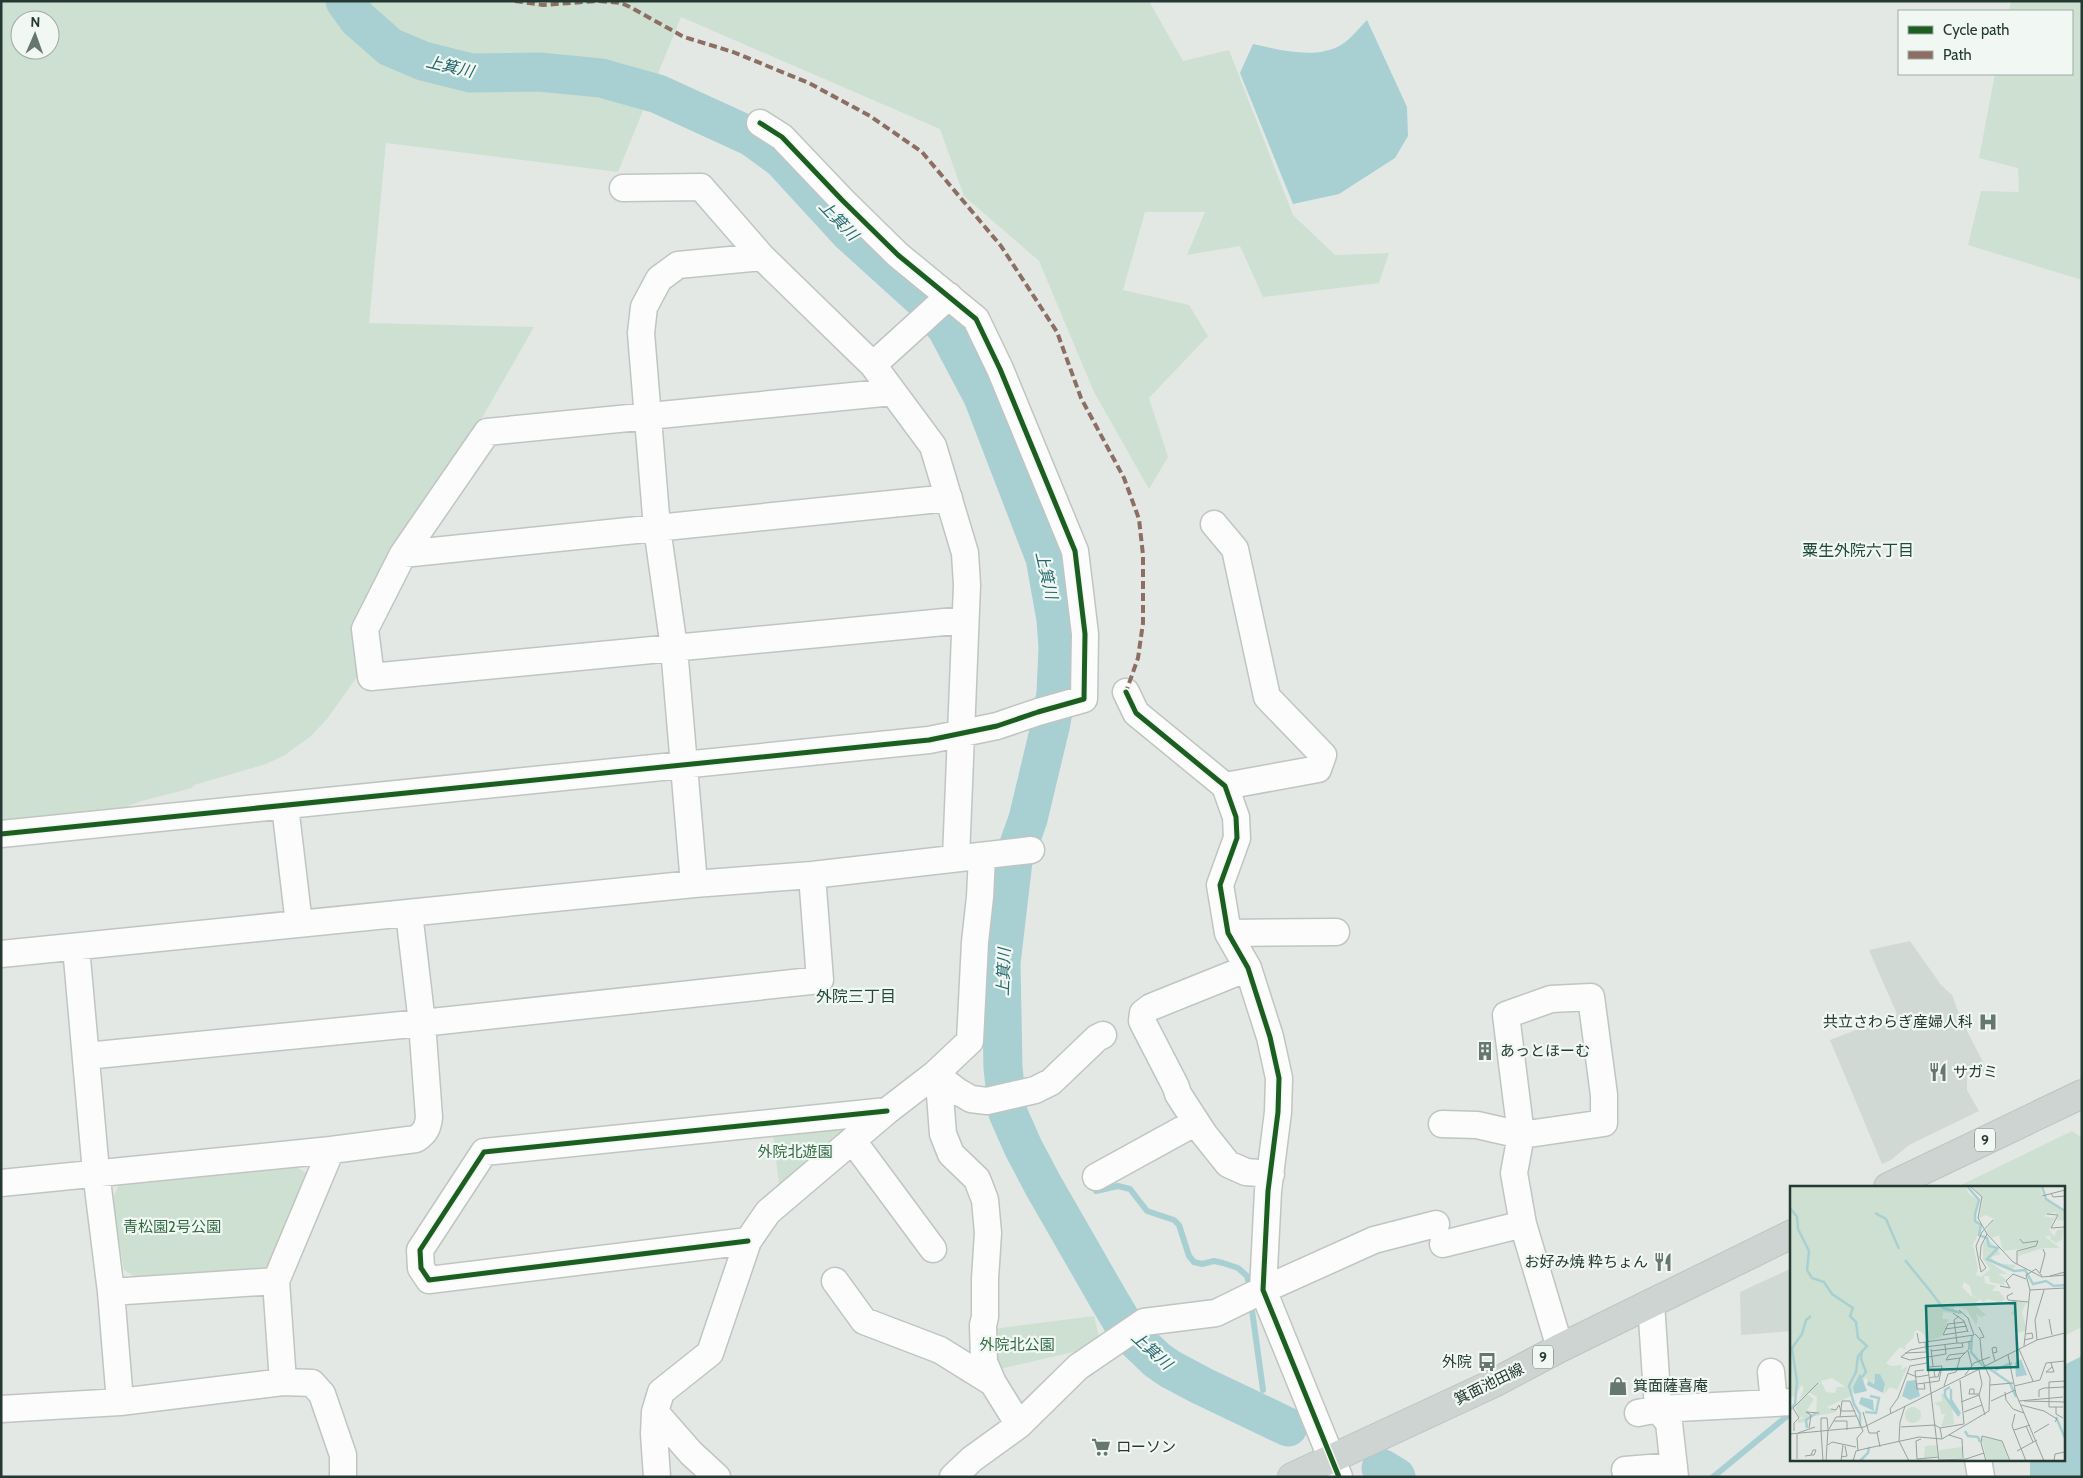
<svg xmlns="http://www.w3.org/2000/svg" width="2083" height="1478" font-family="Cabin,'Noto Sans JP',sans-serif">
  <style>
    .built { fill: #d1d9d5 }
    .green { fill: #cee0d1; fill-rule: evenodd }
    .water { fill: #a8d0d2 }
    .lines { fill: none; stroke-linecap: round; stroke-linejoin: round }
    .stream { stroke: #a8d0d2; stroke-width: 6 }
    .river { stroke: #a8d0d2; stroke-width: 39 }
    .minor-casing { stroke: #c0c5c2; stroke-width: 29 }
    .major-casing { stroke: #bcc4c1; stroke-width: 30 }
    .minor { stroke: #fbfcfb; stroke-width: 26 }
    .major { stroke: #ced4d1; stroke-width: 28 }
    .quiet { stroke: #8d6e63; stroke-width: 4; stroke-dasharray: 8 4; stroke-linecap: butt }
    .cycleway-casing { stroke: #f1f7f3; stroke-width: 8 }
    .cycleway { stroke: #1b5e20; stroke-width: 5 }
    .labels { text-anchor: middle; stroke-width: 4.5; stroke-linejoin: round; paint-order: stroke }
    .shield { fill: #f1f7f3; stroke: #61726b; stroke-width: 1 }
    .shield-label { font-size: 14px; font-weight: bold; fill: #233931 }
    .poi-label { font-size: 15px; fill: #233931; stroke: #f1f7f3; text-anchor: start }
    .park-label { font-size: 15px; fill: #326b43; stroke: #f1f7f3 }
    .street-label { font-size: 15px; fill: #233931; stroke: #f1f7f3 }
    .water-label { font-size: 16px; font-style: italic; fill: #24696e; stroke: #f1f7f3 }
    .neighbourhood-label { font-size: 16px; fill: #21493b; stroke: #f1f7f3 }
    .inset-river { fill: none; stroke: #a8d0d2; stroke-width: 2.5 }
    .inset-road { fill: none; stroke: #96a29d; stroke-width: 1 }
    .view { fill: #0f766e; fill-opacity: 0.15; stroke: #0f766e; stroke-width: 2.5 }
    .inset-edge { fill: none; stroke: #233931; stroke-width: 2.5 }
  </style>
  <rect width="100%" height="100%" fill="#e3e8e5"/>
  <path class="built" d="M1910,941L1941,985L1952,995L1961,1019L1987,1070L1967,1079V1090L1979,1111L1909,1145L1891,1160L1882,1164L1830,1040L1897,1014L1869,950Z
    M1792,1268V1331L1741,1335L1740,1292Z"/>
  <path class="green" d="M1,1H1149L1183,61L1229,50L1293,215L1335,255L1389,253L1379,283L1263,297L1240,246L1187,255L1205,212H1145L1123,290L1189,305L1208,336L1149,398L1168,457L1149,489L1094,392L1039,261L964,196L940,129L681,17L618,172L386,143L369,323L534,327L387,584L359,674L327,719L311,736L285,755L266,764L194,785L192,788L142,801L111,812L1,823ZM20,20H50V50H20Z
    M2011,1H2082V280L1968,245L1981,191L2019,192L2018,168L1979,158L1995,74H2072V11H2009Z
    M842,1126L847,1136L780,1191L773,1135Z
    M2072,1131L2082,1138V1327L2064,1336V1187H1957Z
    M294,1165L312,1177L273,1266L142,1281L124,1270L112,1201L120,1181Z
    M1094,1316L1100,1341L1082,1350L1000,1369L993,1342V1329Z"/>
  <path class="water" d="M1367,20L1407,107L1408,136L1395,158L1339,194L1293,204L1240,73L1253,44C1280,50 1315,60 1341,45C1351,39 1359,28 1367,20Z
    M2082,1356V1477H2030V1459H2064V1365Z"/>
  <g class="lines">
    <path class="stream" d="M1096,1191L1118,1186L1130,1189L1147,1211L1174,1220L1179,1225L1189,1256L1194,1262L1202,1264L1214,1261L1223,1263L1238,1268L1247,1276L1250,1288
      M1251,1303L1263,1390
      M1265,1407L1266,1417
      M1713,1477L1792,1412"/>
    <path class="river" d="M345,1L358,19L390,47L423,61L471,73L539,72L601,78L658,94L752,137L782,159L850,233L924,300L947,329L983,397L1045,558L1056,619L1058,648L1056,693L1051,723L1028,819L1013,861L1001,963L1003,1068L1008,1113L1023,1147L1043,1185L1109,1300L1124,1325L1135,1339L1157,1360L1170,1369L1202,1386L1288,1427
      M1381,1468L1396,1477"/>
    <g class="minor-casing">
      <path id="minor" d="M623,188L701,187L762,257L873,365L933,446L965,553L967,585L956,858
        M873,365L949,296
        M893,392L487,432L403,554L365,629L371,677L965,620
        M1214,524L1235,549L1267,697L1323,755L1318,769L1225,786
        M403,554L949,498
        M1126,692L1136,713L1225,786L1236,817L1237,838L1220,885L1228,933L1248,968L1270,1037L1279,1078L1278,1112L1268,1191L1263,1290L1339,1477
        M285,806L299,924
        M1,834L929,740L997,726L1038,712L1084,699L1085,634L1075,551L1000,369L976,319L898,255L842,200L782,137L760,123
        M694,884L674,648L657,528L641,333L644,307L659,279L678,265L762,257
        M1228,933L1336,932
        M76,947L96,1172L111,1292L120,1402
        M1,954L694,884L812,875L1031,850
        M1248,968L1151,1007L1143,1013L1142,1021L1176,1087L1178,1094L1204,1134L1228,1164L1246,1172L1271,1174
        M86,1056L422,1023L820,980L812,875
        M935,1074L940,1095L943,1134L951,1154L977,1179L985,1200L988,1233L985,1279V1317L983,1325L984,1362L993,1383L1019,1425
        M935,1074L957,1091L971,1099L987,1101L1013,1095L1035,1090L1051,1082L1097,1038L1103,1035
        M1442,1124L1477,1125L1521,1135L1604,1123V1095L1591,997L1551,999L1506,1015L1521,1135L1514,1173L1523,1224L1560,1348
        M853,1141L933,1249
        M1096,1177L1196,1122
        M1,1183L331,1150L416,1139C425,1133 428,1128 429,1117L422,1023L409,913
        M748,1241L429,1280L421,1268L420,1250L484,1152L887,1111
        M1443,1244L1523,1224
        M835,1281L864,1321L940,1350L993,1383
        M111,1292L276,1281
        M1651,1303L1658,1409L1669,1423L1675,1477
        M1771,1372L1774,1403
        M283,1382L276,1281L331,1150
        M1,1409L120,1402L283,1382L312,1383L322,1394L343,1455V1477
        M655,1412L691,1453L717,1477
        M1638,1413L1658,1409L1792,1402
        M1978,1459L1981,1477
        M1625,1470L1674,1466
        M657,1477L654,1434L655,1412L661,1392L710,1353L748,1241L768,1212L887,1111L935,1074L970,1041L975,942L980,897L982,856
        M953,1477L972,1459L1019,1425L1078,1367L1144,1322L1216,1313L1263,1290L1374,1240L1436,1224"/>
    </g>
    <g class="major-casing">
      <path id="major" d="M1888,1187L2082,1094
        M1292,1477L1494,1383L1560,1348L1792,1234"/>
    </g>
    <use href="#minor" class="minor"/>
    <use href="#major" class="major"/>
    <path class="quiet" d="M515,1L543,5L598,1
      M599,1L621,3L630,7L684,37L733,52L809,83L870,116L922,152L1001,246L1057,332L1081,398L1124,478L1139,519L1143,555V623L1138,658L1126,692"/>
    <g class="cycleway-casing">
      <path id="cycleway" d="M1126,692L1136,713L1225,786L1236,817L1237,838L1220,885L1228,933L1248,968L1270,1037L1279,1078L1278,1112L1268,1191L1263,1290L1339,1477
        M1,834L929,740L997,726L1038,712L1084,699L1085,634L1075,551L1000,369L976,319L898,255L842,200L782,137L760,123
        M748,1241L429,1280L421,1268L420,1250L484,1152L887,1111"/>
    </g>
    <use href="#cycleway" class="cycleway"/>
  </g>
  <defs>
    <g id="hospital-bare" transform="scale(1.5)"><path d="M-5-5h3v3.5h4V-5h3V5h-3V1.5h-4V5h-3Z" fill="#667670" stroke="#f1f7f3" stroke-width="2.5" paint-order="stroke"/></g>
    <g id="building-bare" transform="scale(1.5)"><path d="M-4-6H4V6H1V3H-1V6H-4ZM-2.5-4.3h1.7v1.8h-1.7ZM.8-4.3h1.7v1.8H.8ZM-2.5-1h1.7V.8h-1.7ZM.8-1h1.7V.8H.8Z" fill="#667670" stroke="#f1f7f3" stroke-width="2.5" paint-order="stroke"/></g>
    <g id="restaurant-bare" transform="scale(1.5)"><path d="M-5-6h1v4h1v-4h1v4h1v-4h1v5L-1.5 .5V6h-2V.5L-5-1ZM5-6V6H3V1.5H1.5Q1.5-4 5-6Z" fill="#667670" stroke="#f1f7f3" stroke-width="2.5" paint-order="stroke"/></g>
    <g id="bus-bare" transform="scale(1.5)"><path d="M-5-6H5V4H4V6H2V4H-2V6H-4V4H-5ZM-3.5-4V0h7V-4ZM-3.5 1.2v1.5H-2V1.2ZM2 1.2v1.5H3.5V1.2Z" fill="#667670" stroke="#f1f7f3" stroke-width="2.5" paint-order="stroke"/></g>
    <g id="shop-bare" transform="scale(1.5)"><path d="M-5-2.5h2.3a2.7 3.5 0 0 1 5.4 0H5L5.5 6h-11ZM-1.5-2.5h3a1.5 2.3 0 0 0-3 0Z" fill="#667670" stroke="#f1f7f3" stroke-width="2.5" paint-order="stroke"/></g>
    <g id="supermarket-bare" transform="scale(1.5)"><path d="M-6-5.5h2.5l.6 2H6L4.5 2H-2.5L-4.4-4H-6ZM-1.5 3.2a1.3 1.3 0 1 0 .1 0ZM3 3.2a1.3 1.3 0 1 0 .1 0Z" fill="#667670" stroke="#f1f7f3" stroke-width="2.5" paint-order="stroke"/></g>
  </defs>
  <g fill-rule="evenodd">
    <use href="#hospital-bare" x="1988" y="1022"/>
    <use href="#building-bare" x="1485" y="1051"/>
    <use href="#restaurant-bare" x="1938" y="1072"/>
    <use href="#restaurant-bare" x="1663" y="1262"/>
    <use href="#bus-bare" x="1487" y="1362"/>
    <use href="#shop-bare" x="1618" y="1386"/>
    <use href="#supermarket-bare" x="1101" y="1447"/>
  </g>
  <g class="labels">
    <g class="shield">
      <rect x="1975" y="1128.5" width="20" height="23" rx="4"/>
      <rect x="1533" y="1345.5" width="20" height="23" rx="4"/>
    </g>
    <g class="shield-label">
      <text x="1985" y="1145">9</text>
      <text x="1543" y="1362">9</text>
    </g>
    <g class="poi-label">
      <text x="1973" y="1027" text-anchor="end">共立さわらぎ産婦人科</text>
      <text x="1500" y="1056">あっとほーむ</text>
      <text x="1953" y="1077">サガミ</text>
      <text x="1648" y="1267" text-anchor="end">お好み焼 粋ちょん</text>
      <text x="1472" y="1367" text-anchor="end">外院</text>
      <text x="1633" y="1391">箕面薩喜庵</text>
      <text x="1116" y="1452">ローソン</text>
    </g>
    <g class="park-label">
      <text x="795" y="1157">外院北遊園</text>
      <text x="172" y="1232">青松園2号公園</text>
      <text x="1017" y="1350">外院北公園</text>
    </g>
    <g class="street-label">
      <text transform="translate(1489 1384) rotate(-26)" y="5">箕面池田線</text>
    </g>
    <g class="water-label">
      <text transform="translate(450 66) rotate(13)" y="6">上箕川</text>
      <text transform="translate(839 220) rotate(46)" y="6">上箕川</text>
      <text transform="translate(1047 575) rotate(77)" y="6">上箕川</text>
      <text transform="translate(1003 972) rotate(-88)" y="6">上箕川</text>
      <text transform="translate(1152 1350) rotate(42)" y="6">上箕川</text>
    </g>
    <g class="neighbourhood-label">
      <text x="1858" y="556">粟生外院六丁目</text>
      <text x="856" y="1002">外院三丁目</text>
    </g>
  </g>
  <g transform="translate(1790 1186)">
    <rect width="275" height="275" fill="#e3e8e5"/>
    <path d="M0,0H175L179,8L188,14L184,32L191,41L183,59L188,82L186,89L191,91L200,83L193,73V59L197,52L211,68L201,71L205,77L226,79L223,83L209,80L197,74L217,88H208L216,93L214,99L200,96L199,90H194L195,97L206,100L202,105H209L215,113L207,118V115L197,113L194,116L182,109L180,100L174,96L172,101L181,110L189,113L185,119L196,129L191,131L186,128L188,133L186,139L177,124L165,120L163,127L153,126L152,133H159L151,151L136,156L134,148L128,144L124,146V151L115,160L116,164L110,161L96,177L101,180L112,179L111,184L118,180L107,204L100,201L94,208L95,199L90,188H86L82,199L75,191L73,198L71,187L61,210L37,221L47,226L20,231L26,228L27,211L18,206L9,214L14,202L11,199L7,208L0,213ZM42,192L53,199L55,201H47L45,207L36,206L31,195ZM182,0H251L252,11L275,26V35L267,34L269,29L265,26L253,30L263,32L267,28L259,43L264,51L267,44L273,43L272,54L266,57L260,53L261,49L255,51L270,62H253L228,70V66L239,62L213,65L209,49L202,52L196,45L204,33L196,29L189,32L193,12ZM223,115L236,117L232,126L237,144L232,146L228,147L227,130L221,128L225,120ZM17,208L24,213L17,224L21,229L15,236L8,237V234L15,231H9L5,221ZM151,208H155L162,221L164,238L151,241L155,228H151L150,221L144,217L152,215ZM115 229a8 8 0 1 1 16 0a8 8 0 1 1-16 0ZM191,251L211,255L219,275H197ZM147,259L148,270L134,272L135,260ZM172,261V272L150,273L149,264Z" fill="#cee0d1" fill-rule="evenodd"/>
    <path d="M231,173L237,189L226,191L225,177ZM70,187L77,205L64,208L63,201ZM85,188H90L95,198L93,207L77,199L78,195L84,198ZM126,194L130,210L120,214L112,210L117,195ZM71,211L83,214L84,225L69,218Z" fill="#a8d0d2"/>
    <path class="inset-river" d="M177,0L189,14L185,28V35L191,39L189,49L197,52L199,60L208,62L197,73L224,85L235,84L243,98L256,95L264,100L275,99M252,0L256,13L275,25M0,22L7,31L8,43M85,27L96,33L109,63M8,43L19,65L17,84L22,92L34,96L42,108L63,122L60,130L66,136L68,152L77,160L68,170L66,186L59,200L64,218L70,228V240M115,74L141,106M141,106L153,122L171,127M12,148L16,134L21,130M182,149L181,166L193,180M197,181L220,197L226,211M205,184L222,177M71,192L76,186L71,173L72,165M160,201L155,204V210L169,230M161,203V214L170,228M0,224L5,218L7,196L2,162L12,148M75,226L86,227L89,212L80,210M266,231L275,252M17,242L16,234L26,227M175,245L178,250L188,251L190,256M70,275L78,267L79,261"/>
    <path class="inset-road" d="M180,0L192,11L188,32L197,48L223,76L252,91L275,89M261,7L263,11L275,10M252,10L275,4M257,28L268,29L261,42L275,41M197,48L191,60L190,72L196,82L191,86L186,60L192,46L203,34M227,78V65L246,60L248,55L233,57L230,53M250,87L255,68L253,63M260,90L275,86M210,100L220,102L216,95L223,88L236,93M240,104L275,102M223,107L217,110L218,114L238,116M163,127L174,135L178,146M259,133L262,149M175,136L158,138L153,149L178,145M189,141L194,151L190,152M155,143L177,140M127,147L129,157L184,149L178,132L169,124M234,154L243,152L242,147L236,148M247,154L245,134L254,104M135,156L149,275M167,157L164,134L169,130M155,159L156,168L120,174L111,171L120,164L135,161L167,157H172L182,155M234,160L240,104L236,89L246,83L252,90M141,163L143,180M229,163L243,195M141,165L173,161L172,157M178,165L182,180M115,167L136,166M203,167L207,166L206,161L202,162L203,168L205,175M218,169L226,208L254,275M170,172L156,174L159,169L175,167M261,177L264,186H256L262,181M189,184L192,198L189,209L195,229M117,187L127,191L139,189M175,189L184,177L200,171M275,189V239M139,192L143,191H148L150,184L144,185L145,191M134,197L135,203H127L125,185L134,184M127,198L149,195L152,180L138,181M200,199L223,197M154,200L158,188L166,186L170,172L179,163V155M224,200L250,194L256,177L275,175M215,206L216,214L223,223L234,227M184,208V203H180L179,208H189M249,211V204L254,202L274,201M201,215L225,204M229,215L273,211M234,215L275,216M171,216L189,209M231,219L254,225L267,233L265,236M115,220L110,236L109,255L119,275M266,221V228L273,232M273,221H259V196L275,195M41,223L46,224L49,219L51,225H65M73,226L79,247H87M174,226L192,219M101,228L100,223L108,212L120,180L137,177M225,228L222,240L236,275M50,231L52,215H60L73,245L67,252L68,265M44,235H57V244M236,240L243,256M111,241L145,239L150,242L152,253M19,242L21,229L16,226L29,227M150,242L174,238L170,194M39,243L46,231L66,230M31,244V232H37L38,243M31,244L33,275M224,244L240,239M4,245V237L9,232L3,222L28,197M90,245L87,246L90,261M8,247L25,241M244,247L259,238M0,248L74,241L247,154L275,147M159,249L172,253L173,272M131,253L126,255L127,273L149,271M38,259L42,256L66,261M227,265L247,254M15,270L22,269H24L26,264H23L21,269M51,271L57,270L55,260M7,273V247M149,274L176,273L194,267M36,275L38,243M51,275L53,259M63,275L66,265L74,263L129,251L152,253L199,225L200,192L192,174L190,153L185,148M196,275L191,257L192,250L212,255L220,275M264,275L265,268L275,266"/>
    <path class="view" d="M225,117L228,181L138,184L136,120Z"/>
    <rect width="275" height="275" class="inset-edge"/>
  </g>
  <rect width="2083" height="1478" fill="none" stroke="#233931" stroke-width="5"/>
  <rect x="1898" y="10" width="175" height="65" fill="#f1f7f3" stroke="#9faba5"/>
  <rect x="1908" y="26" width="25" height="8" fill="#1b5e20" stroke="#9faba5"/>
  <text x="1943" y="35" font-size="15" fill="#233931">Cycle path</text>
  <rect x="1908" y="51" width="25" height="8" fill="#8d6e63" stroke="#9faba5"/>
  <text x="1943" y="60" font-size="15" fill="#233931">Path</text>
  <g transform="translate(35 35) rotate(2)"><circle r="24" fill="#f1f7f3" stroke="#9faba5"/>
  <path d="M0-4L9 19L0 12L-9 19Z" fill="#667670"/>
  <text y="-8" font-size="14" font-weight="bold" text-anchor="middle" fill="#233931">N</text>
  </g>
</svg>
